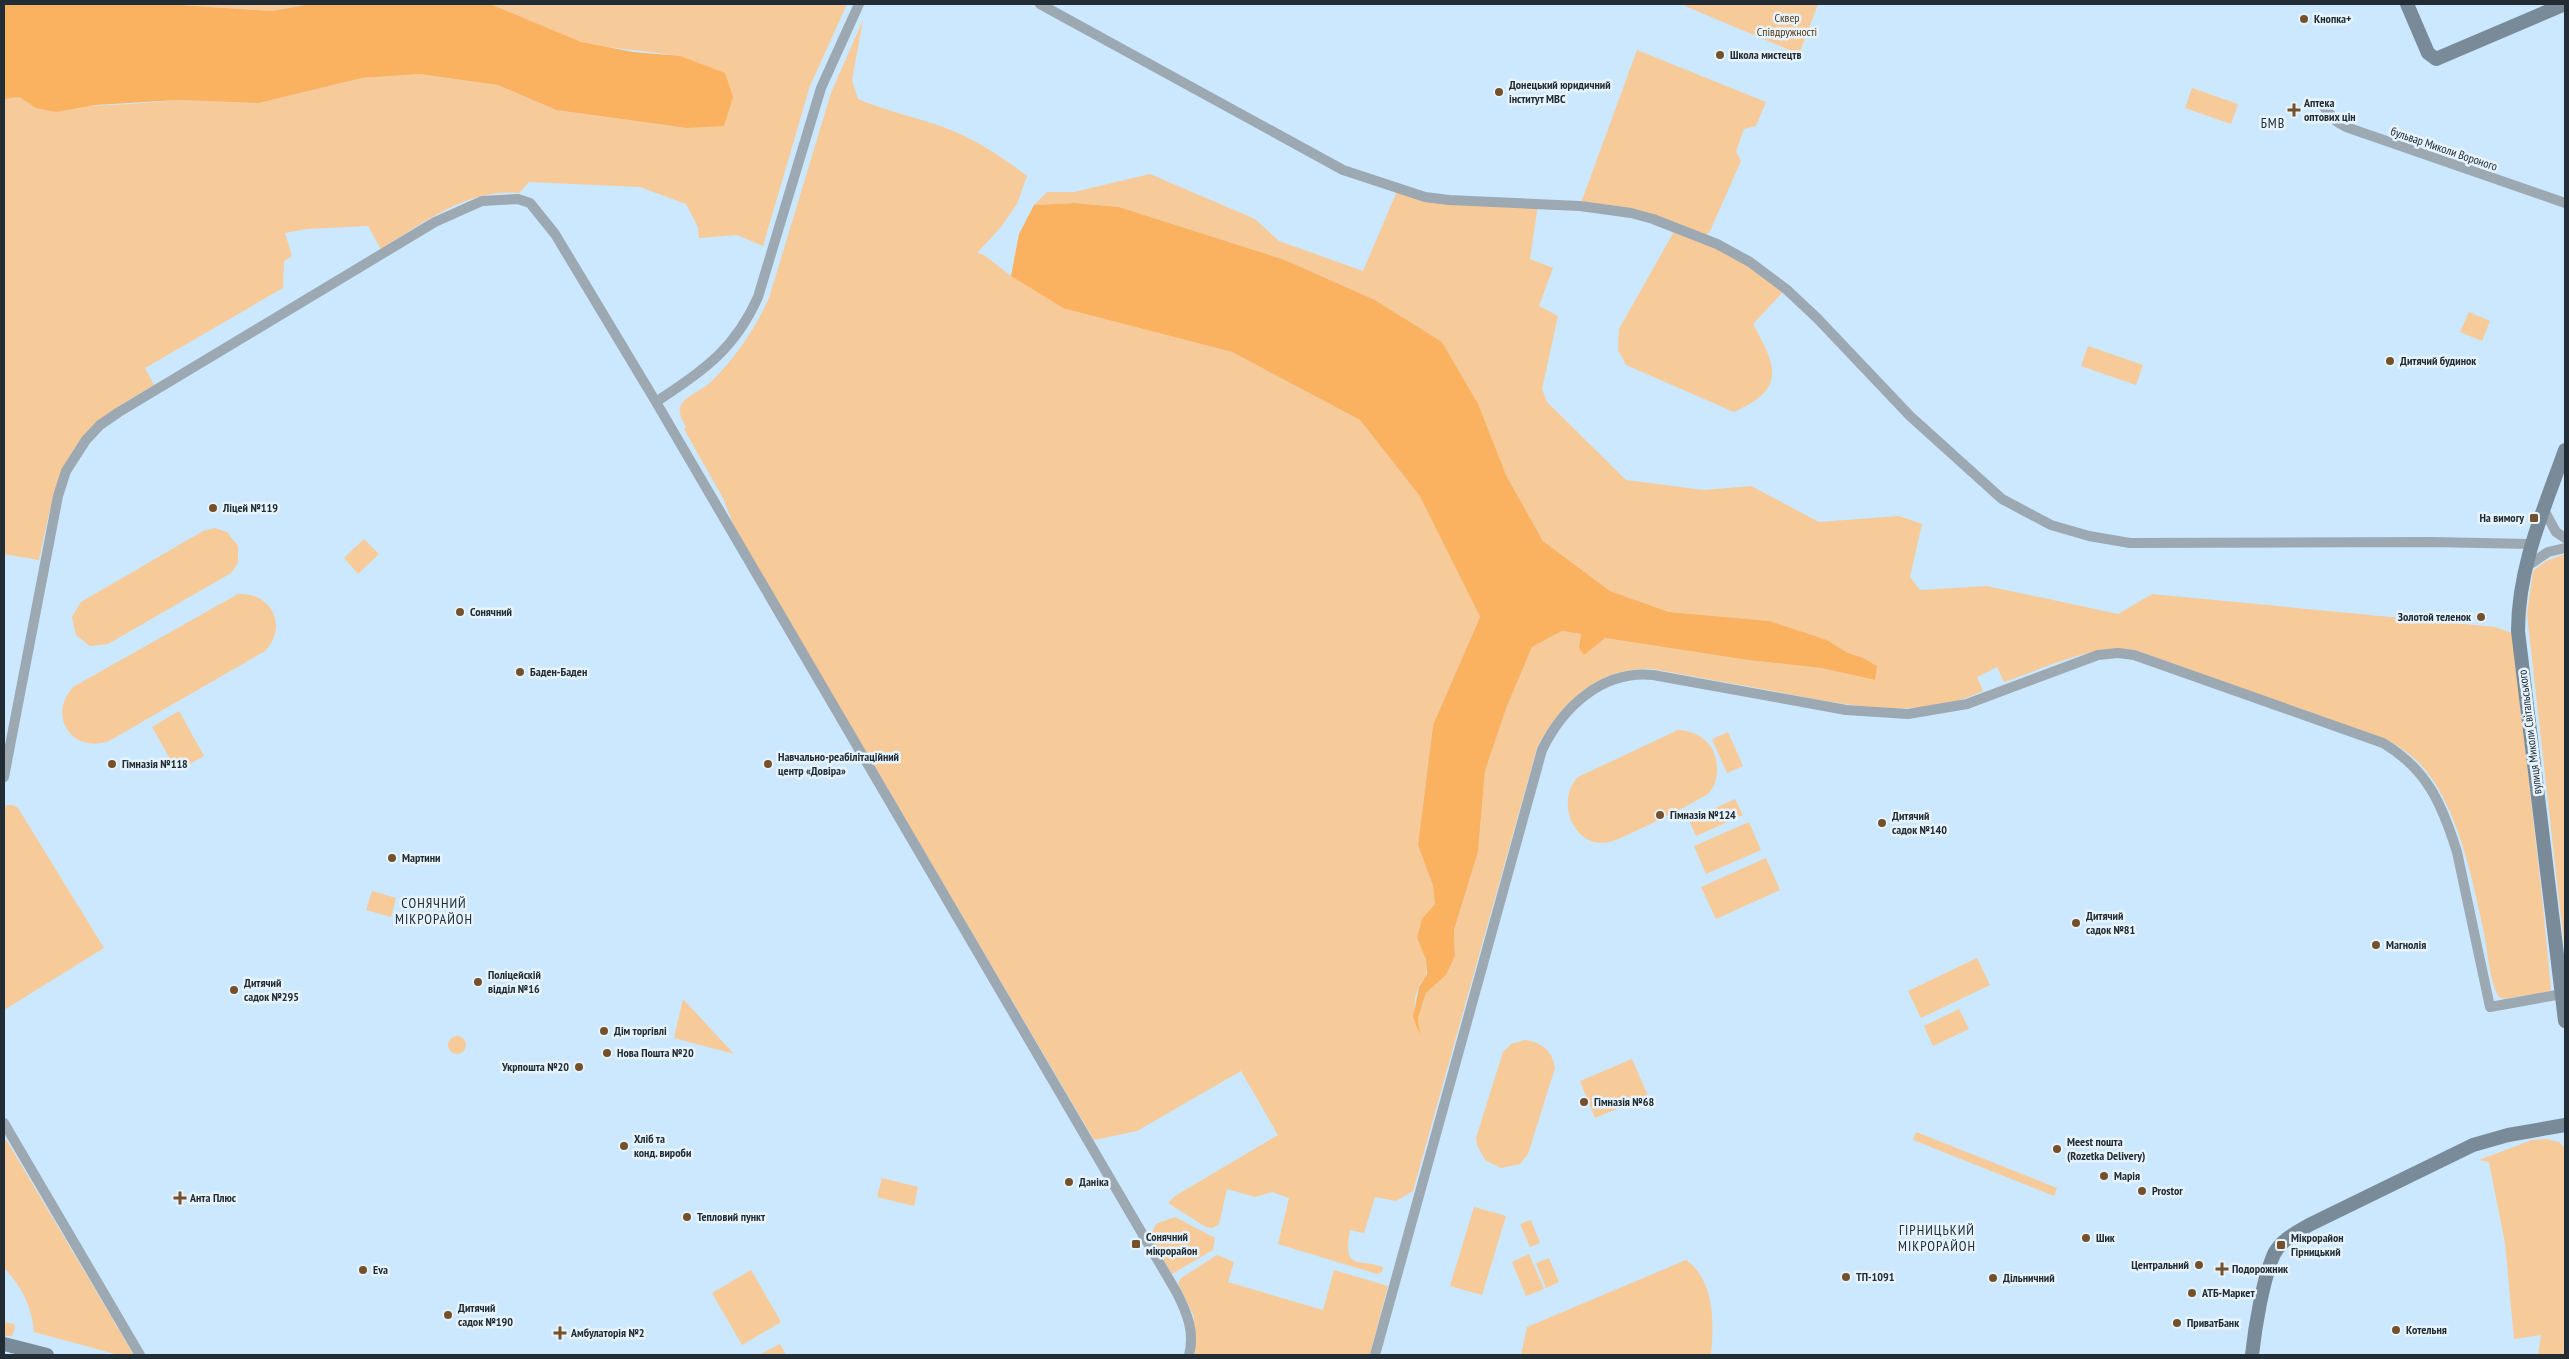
<svg xmlns="http://www.w3.org/2000/svg" width="2569" height="1359" font-family="'PT Sans Narrow',sans-serif">
  <style>
    .green { fill: #f7ca9a }
    .water { fill: #fab260 }
    .lines { fill: none; stroke-linecap: round; stroke-linejoin: round }
    .street { stroke: #9ca8b2; stroke-width: 10 }
    .secondary { stroke: #798b99; stroke-width: 14 }
    .poi-dot { fill: #74512a; stroke: #e7f3fc; stroke-width: 2 }
    .labels { text-anchor: middle; stroke-width: 5; stroke-linejoin: round; paint-order: stroke }
    .park-label { font-size: 12px; fill: #583b19; stroke: #e7f3fc }
    .poi-label { font-size: 12px; font-weight: bold; fill: #212c34; stroke: #e7f3fc; text-anchor: start }
    .street-label { font-size: 12px; fill: #212c34; stroke: #e7f3fc }
    .neighbourhood-label { font-size: 14px; letter-spacing: 1px; fill: #212c34; stroke: #e7f3fc }
  </style>
  <rect width="100%" height="100%" fill="#cbe8fe"/>
  <path class="green" d="M166,4H311L272,11Z
    M490,4H847L810,86L763,246L737,235L699,238L698,227L686,204L640,187L529,182L519,193C468,188 423,223 381,249L368,226L307,229L285,233L292,256L284,261L283,288L145,368L154,385C136,396 117,406 100,420C57,455 50,510 39,560L4,554V99L19,97L36,108L131,104L177,100L259,103L362,78L419,74L498,85L556,110L687,128L696,63C664,49 618,51 582,43C555,36 517,15 490,4Z
    M1686,4H1818L1799,54L1685,6Z
    M863,20L852,80L858,99C886,111 915,117 943,127C974,138 1002,157 1027,176L1017,204L1001,227L977,253L984,255L1011,276L1157,332L1232,352L1360,420L1419,495L1480,617L1433,725L1418,845L1433,886L1435,904C1402,943 1430,939 1426,972C1426,978 1421,981 1419,986C1412,1001 1414,1017 1419,1032L1418,1018L1426,993L1446,975L1455,956L1454,930L1478,852L1485,771L1507,706L1532,647L1562,631L1581,634L1579,648L1605,638L1748,660L1821,668L1875,680L1861,657L1848,653L1827,640L1770,621L1669,612L1610,591L1543,541L1506,475L1442,342L1375,300L1285,260L1119,207L1074,203L1034,205L1047,192H1074L1150,174L1255,219L1279,241L1363,271L1398,189L1425,197L1538,205L1530,259L1553,268L1539,306L1558,316L1542,389L1547,402L1626,480L1704,490L1751,486L1819,522L1899,516L1922,524L1910,577L1920,590L1987,586L2118,614L2152,594L2495,627L2512,633L2542,897L2551,990L2547,992L2503,999L2498,996C2489,977 2488,953 2484,933C2473,881 2458,806 2422,766C2411,754 2399,746 2385,739L2135,650C2091,644 2046,668 2004,682L1997,667L1977,677L1983,691C1918,722 1841,704 1773,691C1733,684 1693,676 1653,669C1600,665 1560,703 1537,748L1413,1191L1396,1201L1375,1197L1364,1233L1350,1230C1343,1271 1356,1258 1383,1267L1382,1272L1377,1274L1278,1244L1289,1198L1272,1192L1255,1197L1227,1189L1219,1224L1213,1228L1206,1227L1168,1203L1175,1196L1278,1135L1241,1071L1137,1131L1094,1140L735,529L724,500L684,429L686,427C683,420 677,413 681,405C686,395 703,390 712,381C736,357 755,329 769,298L831,93Z
    M1637,50L1766,102L1756,126L1744,129L1736,151L1741,161L1710,231L1706,235L1581,203Z
    M2192,88L2238,104L2231,124L2185,108Z
    M1676,228L1717,244L1786,289L1753,324C1776,366 1787,389 1734,412L1626,365L1618,350L1619,329Z
    M2469,312L2490,321L2482,341L2460,332Z
    M2088,346L2143,365L2136,385L2081,366Z
    M215,528L227,532L238,546V563L231,573L108,644L90,646L76,635L72,617L81,602L203,531Z
    M364,539L379,554L358,574L344,558Z
    M2565,554V953L2527,614L2533,571L2546,561Z
    M238,594C271,592 289,626 265,651L109,741C72,754 47,716 73,687Z
    M179,711L204,756L177,771L152,727Z
    M1678,730C1692,730 1709,739 1714,753C1719,766 1718,783 1709,793C1704,798 1618,841 1610,842C1573,850 1555,800 1578,777Z
    M1728,732L1743,766L1727,773L1712,739Z
    M1735,799L1743,815L1696,836L1689,820Z
    M6,805H13L18,808L104,948L4,1010V816Z
    M1749,822L1761,850L1706,874L1694,846Z
    M1766,858L1780,890L1716,919L1701,887Z
    M372,891L396,898L391,917L366,910Z
    M1977,958L1990,985L1921,1018L1908,991Z
    M683,999L734,1054L674,1038Z
    M1959,1009L1969,1029L1933,1046L1924,1026Z
    M448 1045a9 9 0 1 1 18 0a9 9 0 1 1-18 0Z
    M1525,1040C1542,1042 1553,1052 1555,1068L1528,1154L1520,1164L1501,1168L1485,1160L1477,1145L1476,1138L1503,1052L1511,1044Z
    M1632,1059L1648,1096L1595,1118L1580,1081Z
    M1916,1132L2057,1188L2054,1196L1913,1140Z
    M2547,1139L2559,1142L2565,1148V1355H2538L2541,1335L2514,1339L2505,1243L2489,1162L2479,1160L2532,1140Z
    M4,1140L7,1141L134,1355H119L34,1332C32,1307 21,1285 4,1268Z
    M882,1178L918,1187L914,1206L877,1197Z
    M1474,1207L1506,1216L1482,1295L1450,1286Z
    M1175,1217L1215,1238L1213,1250L1172,1274L1150,1236L1156,1224Z
    M1531,1220L1540,1243L1530,1247L1520,1224Z
    M1529,1254L1544,1289L1526,1296L1512,1262Z
    M1217,1255L1234,1262L1228,1282L1323,1310L1334,1270L1388,1286L1370,1355H1195L1194,1317L1178,1283L1181,1278Z
    M1549,1258L1559,1282L1546,1288L1536,1263Z
    M1686,1260C1715,1280 1714,1324 1711,1355H1521L1527,1327Z
    M751,1270L781,1322L742,1345L712,1293Z
    M4,1322L14,1324L15,1328L12,1336H4Z
    M780,1344L786,1355H761V1354Z"/>
  <path class="water" d="M4,4H166L272,11L311,4H490L581,42L633,52L680,56L725,73L733,97L724,126L687,128L556,110L498,85L419,74L362,78L259,103L177,100L95,105L56,112L36,108L19,97L4,99Z
    M1074,203L1119,207L1285,260L1375,300L1442,342L1478,404L1506,475L1543,541L1610,591L1669,612L1770,621L1827,640L1848,653L1861,657L1877,666L1875,680L1821,668L1748,660L1605,638L1584,655L1579,648L1581,634L1562,631L1532,647L1507,706L1485,771L1478,852L1454,930L1455,956L1446,975L1426,993L1418,1018L1420,1035L1413,1017L1419,987L1427,974L1426,959L1417,938L1422,919L1435,904L1433,886L1418,845L1433,725L1480,617L1419,495L1360,420L1232,352L1063,308L1011,276L1019,234L1034,205Z"/>
  <g class="lines">
    <path class="street" d="M1040,4L1343,170L1425,197L1449,200L1580,206L1631,213L1653,219L1717,244L1750,262L1786,289L1817,318L1910,416L2002,499L2051,525L2089,536L2130,543L2431,542L2531,544
      M2323,106L2337,122L2346,127L2565,203
      M656,402C703,370 734,351 758,297L821,88L859,4
      M2544,510L2556,532L2565,538
      M2526,567L2548,552L2565,548
      M4,777L58,496L66,471L86,440L100,425L119,412L435,222L482,201L518,199L530,203L555,234L656,402L1177,1293C1187,1313 1195,1332 1189,1355
      M4,1123L140,1355
      M1375,1355L1542,750C1563,707 1602,670 1653,675L1846,710L1908,714L1967,704L2098,655L2118,653L2134,655L2383,743C2427,769 2442,804 2457,852L2490,1007L2562,994"/>
    <path class="secondary" d="M2407,4L2428,53L2436,59L2565,4
      M2565,450C2544,509 2518,567 2518,631L2565,1021
      M4,1344L47,1355
      M2252,1355C2255,1327 2263,1279 2274,1254C2281,1240 2297,1232 2309,1225L2473,1145L2508,1135L2565,1125"/>
  </g>
  <g class="poi-dot">
    <circle cx="2304" cy="19" r="5"/>
    <circle cx="1720" cy="55" r="5"/>
    <circle cx="1499" cy="92" r="5"/>
    <path d="M2291.5 102.5h5v5h5v5h-5v5h-5v-5h-5v-5h5z"/>
    <circle cx="2390" cy="361" r="5"/>
    <circle cx="213" cy="508" r="5"/>
    <rect x="2529" y="513" width="10" height="10" rx="2.5"/>
    <circle cx="460" cy="612" r="5"/>
    <circle cx="2481" cy="617" r="5"/>
    <circle cx="520" cy="672" r="5"/>
    <circle cx="112" cy="764" r="5"/>
    <circle cx="768" cy="764" r="5"/>
    <circle cx="1660" cy="815" r="5"/>
    <circle cx="1882" cy="823" r="5"/>
    <circle cx="392" cy="858" r="5"/>
    <circle cx="2076" cy="923" r="5"/>
    <circle cx="2376" cy="945" r="5"/>
    <circle cx="478" cy="982" r="5"/>
    <circle cx="234" cy="990" r="5"/>
    <circle cx="604" cy="1031" r="5"/>
    <circle cx="607" cy="1053" r="5"/>
    <circle cx="579" cy="1067" r="5"/>
    <circle cx="1584" cy="1102" r="5"/>
    <circle cx="624" cy="1146" r="5"/>
    <circle cx="2057" cy="1149" r="5"/>
    <circle cx="2104" cy="1176" r="5"/>
    <circle cx="1069" cy="1182" r="5"/>
    <circle cx="2142" cy="1191" r="5"/>
    <path d="M177.5 1190.5h5v5h5v5h-5v5h-5v-5h-5v-5h5z"/>
    <circle cx="687" cy="1217" r="5"/>
    <circle cx="2086" cy="1238" r="5"/>
    <rect x="1131" y="1239" width="10" height="10" rx="2.5"/>
    <rect x="2276" y="1240" width="10" height="10" rx="2.5"/>
    <circle cx="2199" cy="1265" r="5"/>
    <path d="M2219.5 1261.5h5v5h5v5h-5v5h-5v-5h-5v-5h5z"/>
    <circle cx="363" cy="1270" r="5"/>
    <circle cx="1846" cy="1277" r="5"/>
    <circle cx="1993" cy="1278" r="5"/>
    <circle cx="2192" cy="1293" r="5"/>
    <circle cx="448" cy="1315" r="5"/>
    <circle cx="2177" cy="1323" r="5"/>
    <circle cx="2396" cy="1330" r="5"/>
    <path d="M557.5 1325.5h5v5h5v5h-5v5h-5v-5h-5v-5h5z"/>
  </g>
  <g class="labels">
    <g class="park-label">
      <text x="1787" y="22">Сквер<tspan x="1787" dy="14">Співдружності</tspan></text>
    </g>
    <g class="poi-label">
      <text x="2314" y="23">Кнопка+</text>
      <text x="1730" y="59">Школа мистецтв</text>
      <text x="1509" y="89">Донецький юридичний<tspan x="1509" dy="14">інститут МВС</tspan></text>
      <text x="2304" y="107">Аптека<tspan x="2304" dy="14">оптових цін</tspan></text>
      <text x="2400" y="365">Дитячий будинок</text>
      <text x="223" y="512">Ліцей №119</text>
      <text x="2524" y="522" text-anchor="end">На вимогу</text>
      <text x="470" y="616">Сонячний</text>
      <text x="2471" y="621" text-anchor="end">Золотой теленок</text>
      <text x="530" y="676">Баден-Баден</text>
      <text x="778" y="761">Навчально-реабілітаційний<tspan x="778" dy="14">центр «Довіра»</tspan></text>
      <text x="122" y="768">Гімназія №118</text>
      <text x="1670" y="819">Гімназія №124</text>
      <text x="1892" y="820">Дитячий<tspan x="1892" dy="14">садок №140</tspan></text>
      <text x="402" y="862">Мартини</text>
      <text x="2086" y="920">Дитячий<tspan x="2086" dy="14">садок №81</tspan></text>
      <text x="2386" y="949">Магнолія</text>
      <text x="488" y="979">Поліцейскій<tspan x="488" dy="14">відділ №16</tspan></text>
      <text x="244" y="987">Дитячий<tspan x="244" dy="14">садок №295</tspan></text>
      <text x="614" y="1035">Дiм торгiвлi</text>
      <text x="617" y="1057">Нова Пошта №20</text>
      <text x="569" y="1071" text-anchor="end">Укрпошта №20</text>
      <text x="1594" y="1106">Гімназія №68</text>
      <text x="634" y="1143">Хліб та<tspan x="634" dy="14">конд. вироби</tspan></text>
      <text x="2067" y="1146">Meest пошта<tspan x="2067" dy="14">(Rozetka Delivery)</tspan></text>
      <text x="2114" y="1180">Марія</text>
      <text x="1079" y="1186">Даніка</text>
      <text x="2152" y="1195">Prostor</text>
      <text x="190" y="1202">Анта Плюс</text>
      <text x="697" y="1221">Тепловий пункт</text>
      <text x="1146" y="1241">Сонячний<tspan x="1146" dy="14">мікрорайон</tspan></text>
      <text x="2096" y="1242">Шик</text>
      <text x="2291" y="1242">Мiкрорайон<tspan x="2291" dy="14">Гiрницький</tspan></text>
      <text x="2189" y="1269" text-anchor="end">Центральний</text>
      <text x="2232" y="1273">Подорожник</text>
      <text x="373" y="1274">Eva</text>
      <text x="1856" y="1281">ТП-1091</text>
      <text x="2003" y="1282">Дільничний</text>
      <text x="2202" y="1297">АТБ-Маркет</text>
      <text x="458" y="1312">Дитячий<tspan x="458" dy="14">садок №190</tspan></text>
      <text x="2187" y="1327">ПриватБанк</text>
      <text x="2406" y="1334">Котельня</text>
      <text x="571" y="1337">Амбулаторія №2</text>
    </g>
    <g class="street-label">
      <text transform="translate(2444 149) rotate(19)" y="4">бульвар Миколи Вороного</text>
      <text transform="translate(2530 732) rotate(-97)" y="4">вулиця Миколи Світальського</text>
    </g>
    <g class="neighbourhood-label">
      <text x="2273" y="128">БМВ</text>
      <text x="434" y="908">СОНЯЧНИЙ<tspan x="434" dy="16">МІКРОРАЙОН</tspan></text>
      <text x="1937" y="1235">ГІРНИЦЬКИЙ<tspan x="1937" dy="16">МІКРОРАЙОН</tspan></text>
    </g>
  </g>
  <rect width="2569" height="1359" fill="none" stroke="#212c34" stroke-width="10"/>
</svg>
